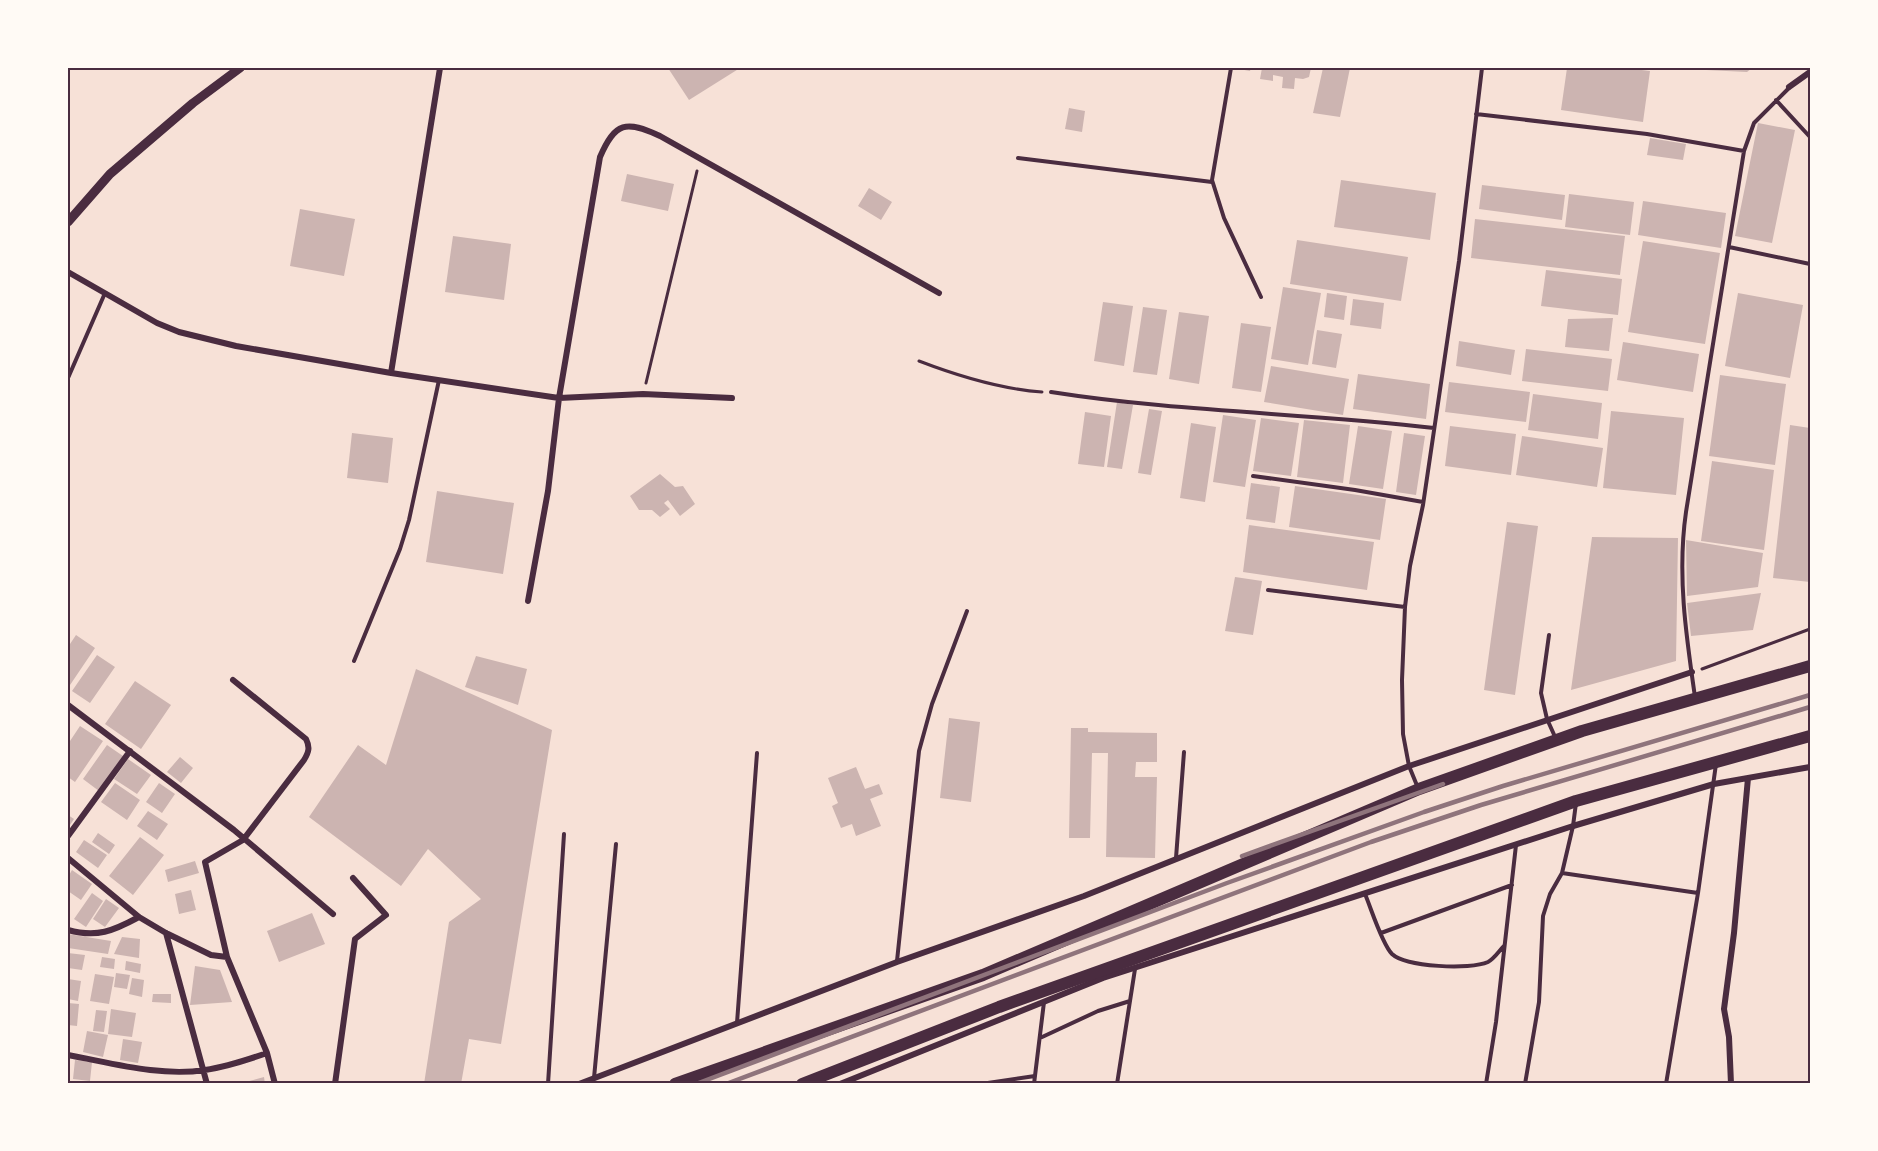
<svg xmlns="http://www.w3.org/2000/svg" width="1878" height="1151" font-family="Raleway,sans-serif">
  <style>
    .building { fill: #ccb4b1 }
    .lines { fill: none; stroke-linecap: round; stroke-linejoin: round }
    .path { stroke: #4a2c40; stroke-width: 3 }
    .service { stroke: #4a2c40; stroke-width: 4 }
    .minor { stroke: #4a2c40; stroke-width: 6 }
    .tertiary { stroke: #4a2c40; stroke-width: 9 }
    .trunk { stroke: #4a2c40; stroke-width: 12 }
    .rail { stroke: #8f747c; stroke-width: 4.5 }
    .neatline { fill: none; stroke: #4a2c40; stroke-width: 2 }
  </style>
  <rect width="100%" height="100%" fill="#f7e1d7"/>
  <path class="building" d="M668,68H740L689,100Z
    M1233,68H1251L1250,71Z
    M1262,68H1311L1309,77L1303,79L1295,78L1294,89L1282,88L1283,77L1273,75V81L1260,79Z
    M1323,68H1350L1340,117L1313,113Z
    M1567,68H1625L1650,71L1643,122L1561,110Z
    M1707,68H1752L1747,72L1706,70Z
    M1069,108L1085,111L1082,132L1065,129Z
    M1758,123L1795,130L1772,243L1735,236Z
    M1650,138L1686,144L1683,160L1647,155Z
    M627,174L674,184L668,211L621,201Z
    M1341,180L1436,193L1430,240L1334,227Z
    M1482,185L1565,195L1562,220L1479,209Z
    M869,188L892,202L881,220L858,206Z
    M1569,194L1634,202L1630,235L1565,227Z
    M1643,201L1726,213L1721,248L1638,235Z
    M300,209L355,219L344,276L290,266Z
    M1475,219L1625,236L1620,275L1471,258Z
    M453,236L511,244L504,300L445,292Z
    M1297,240L1408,257L1401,301L1290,284Z
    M1643,241L1720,253L1705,344L1628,332Z
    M1546,270L1622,279L1618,315L1541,306Z
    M1283,287L1321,293L1308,365L1271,359Z
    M1327,293L1347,296L1344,320L1324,317Z
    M1738,293L1803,305L1790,378L1725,366Z
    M1353,299L1384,303L1381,329L1350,325Z
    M1103,302L1133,306L1124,366L1094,361Z
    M1143,307L1167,310L1157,375L1133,372Z
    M1179,312L1209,316L1199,384L1169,379Z
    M1613,318L1609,351L1565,347L1568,319Z
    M1241,323L1271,327L1261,392L1232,388Z
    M1317,330L1342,334L1336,368L1312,364Z
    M1459,341L1515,350L1511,375L1456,366Z
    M1623,342L1699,354L1693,392L1617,380Z
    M1526,349L1612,359L1608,391L1522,381Z
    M1271,366L1349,379L1343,415L1264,402Z
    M1358,374L1430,384L1426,419L1353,409Z
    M1720,375L1786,384L1775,465L1709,456Z
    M1449,382L1530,392L1526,422L1445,412Z
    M1533,394L1602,403L1598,439L1528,430Z
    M1117,402L1133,405L1122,469L1107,467Z
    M1149,409L1162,411L1151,475L1138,473Z
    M1611,411L1684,418L1676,495L1603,488Z
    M1085,412L1111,416L1104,467L1078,464Z
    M1223,415L1256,420L1245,487L1213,482Z
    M1261,418L1299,423L1291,476L1253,471Z
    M1304,420L1350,425L1343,483L1297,477Z
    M1191,423L1216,427L1205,502L1180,498Z
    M1790,425L1810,428V582L1773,578Z
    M1358,426L1392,431L1383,489L1349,484Z
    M1450,426L1516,434L1511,475L1445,466Z
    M352,433L393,438L388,483L347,478Z
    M1404,433L1425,436L1416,495L1396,492Z
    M1522,436L1603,448L1597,487L1516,475Z
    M1712,461L1774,470L1764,550L1701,541Z
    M660,474L675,487L683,486L695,504L680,516L668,500L664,503L670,509L660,517L652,510H639L630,496Z
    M1251,483L1280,487L1275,523L1246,519Z
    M1295,486L1386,499L1380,540L1289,527Z
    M437,491L514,503L503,574L426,562Z
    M1507,522L1538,526L1515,695L1484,690Z
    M1249,525L1374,542L1367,590L1243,572Z
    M1592,537L1678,538L1676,661L1571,690Z
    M1686,540L1763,553L1758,587L1687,596Z
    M1235,577L1262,581L1253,635L1225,631Z
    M1761,593L1753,630L1691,636L1687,603Z
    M76,635L95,648L68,688V647Z
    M97,655L115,667L90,703L72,691Z
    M476,656L527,669L518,705L465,687Z
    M416,669L552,730L501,1044L469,1039L461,1084H424L449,922L481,899L428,849L401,886L309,817L358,745L386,765Z
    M135,681L171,705L141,749L105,724Z
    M949,718L980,722L971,802L940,798Z
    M80,726L103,741L75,782L68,777V744Z
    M1071,728H1088V732L1157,733V762H1136L1135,777H1157L1155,858L1106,857L1108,753H1092L1090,838H1069Z
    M107,745L123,756L99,791L83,779Z
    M180,757L193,768L181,783L167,772Z
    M128,759L151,775L137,794L114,779Z
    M856,767L865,789L879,784L883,794L870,799L881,826L856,836L852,824L841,828L832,806L838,803L828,778Z
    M115,783L140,800L127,820L101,802Z
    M159,783L175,794L162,813L146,802Z
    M148,811L168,824L157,840L137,826Z
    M68,815L74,819L68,828Z
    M98,833L115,845L109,854L92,842Z
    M140,837L164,855L133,895L109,876Z
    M84,840L107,855L98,868L76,852Z
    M195,861L199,873L168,882L165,870Z
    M72,870L92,884L81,900L68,891V877Z
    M191,890L196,910L179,914L175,894Z
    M92,893L103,901L86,927L74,919Z
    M106,899L119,908L105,927L93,919Z
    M312,913L325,944L279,962L267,931Z
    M68,934L111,941L108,954L68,948Z
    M122,937L140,939L139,958L114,954Z
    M68,953L85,955L82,970L68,968Z
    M102,957L115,959L114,969L100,967Z
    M126,961L141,964L140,973L125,970Z
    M195,966L220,970L232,1002L190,1005Z
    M116,973L130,975L127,989L114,987Z
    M95,974L114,977L109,1004L90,1001Z
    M132,978L144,980L142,997L129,994Z
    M68,979L81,981L78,1001L68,999Z
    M153,994H171V1003L152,1002Z
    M68,1003L79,1004L77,1026L68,1025Z
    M111,1009L136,1013L132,1037L108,1034Z
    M96,1010L107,1011L104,1032L93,1031Z
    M87,1031L108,1035L103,1057L83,1052Z
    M123,1039L142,1042L138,1063L120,1060Z
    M75,1060L92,1062L90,1081L73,1079Z
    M264,1077L265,1084H242V1083Z"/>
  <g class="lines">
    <path class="path" d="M919,361C958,376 1000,389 1042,392
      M646,383L697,171
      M1702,669L1810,629"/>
    <path class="service" d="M1231,68L1212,180L1224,218L1261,297
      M1776,100L1810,137
      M1476,114L1647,134L1744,151
      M1018,158L1212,182
      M1729,247L1810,264
      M68,378L105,293
      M1051,392C1178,412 1307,413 1434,428
      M1253,476L1355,490L1423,502
      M1268,590L1405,607
      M1549,635L1541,693L1547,719L1556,739
      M354,661L400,549L409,520L439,380
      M1695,697C1686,635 1677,574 1686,512L1744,151L1754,123L1789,88
      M1418,788L1409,766L1403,734L1402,680L1405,607L1410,566L1423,505L1459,261L1482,68
      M1176,858L1184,752
      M1562,873L1698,893
      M1365,894C1371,908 1382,944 1392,954C1406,967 1470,970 1488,962C1494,959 1499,951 1504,946
      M1381,933L1512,885
      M897,961L919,751L932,704L967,611
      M737,1023L757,753
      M1040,1038L1098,1011L1130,1001
      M594,1078L616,844
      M548,1084L564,834
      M981,1084L1035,1076
      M1034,1084L1044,1002
      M1117,1084L1135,969
      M1486,1084L1496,1022L1516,845
      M1525,1084L1539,1002L1543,916L1550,894L1562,873L1573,826L1576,803
      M1666,1084L1698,893L1716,764"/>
    <path class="minor" d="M1789,87L1810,72
      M68,272L157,323L179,332L236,346L391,373L559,398L643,394L732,398
      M391,373L440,68
      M528,601L548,491L559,398L600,157C615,122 626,120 660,136L939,293
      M233,680L306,739C310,747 309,752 304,760L243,840L205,862L227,957L267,1053L275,1084
      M68,705L234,830L333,914
      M68,836L130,751
      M68,858L139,917L166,933L211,955L227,957
      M68,930C97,938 113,931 139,917
      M166,933L207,1084
      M68,1055C112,1063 160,1077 205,1070C226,1067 247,1060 267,1053
      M335,1084L355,939L386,915L353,878
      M579,1084L897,962L1084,896L1409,766L1692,672
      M840,1084L1103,978L1573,826L1714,784L1810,767
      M1731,1084L1729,1037L1724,1009L1734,933L1748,778"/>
    <path class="tertiary" d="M68,222L110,174L193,103L240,68"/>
    <path class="trunk" d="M675,1084L983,975L1419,789L1582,731L1810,666
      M802,1084L999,1007L1576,801L1810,736"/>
    <path class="rail" d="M1242,856L1443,784
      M696,1084L1227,883L1424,812L1503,786L1810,695
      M726,1084L1371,842L1481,805L1810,707"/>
  </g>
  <rect width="1878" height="1151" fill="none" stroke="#fffaf5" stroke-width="138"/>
  <rect x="69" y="69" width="1740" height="1013" class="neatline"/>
</svg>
